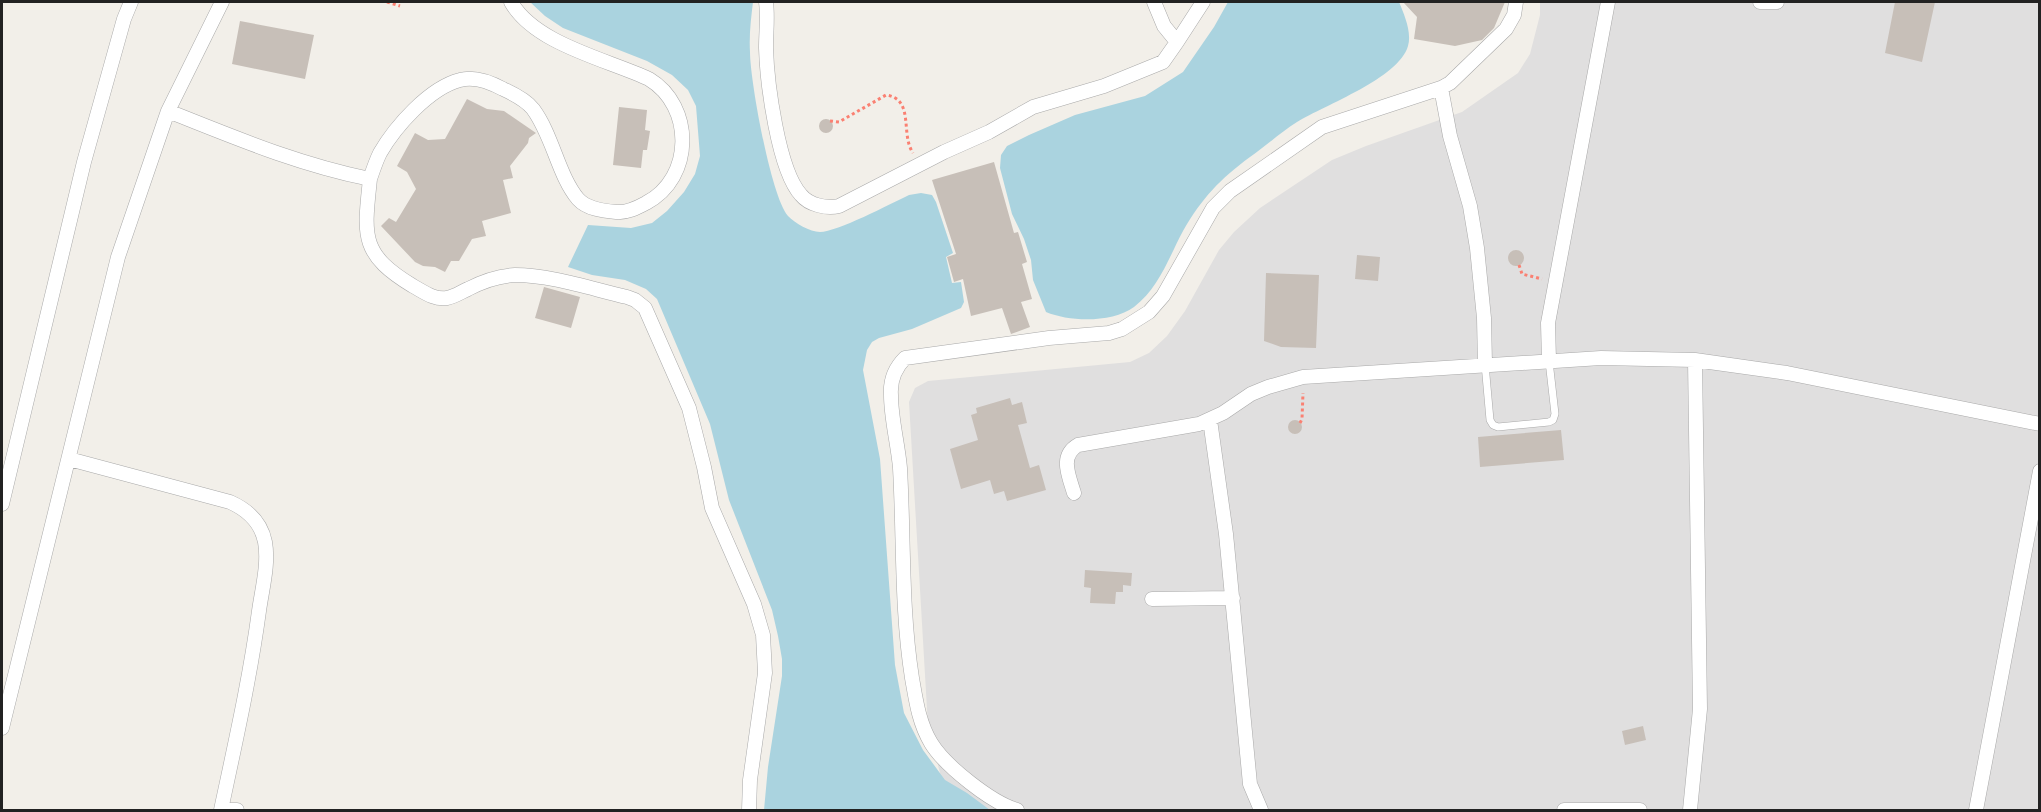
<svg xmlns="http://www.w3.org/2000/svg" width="2041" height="812" font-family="'PT Sans Narrow',sans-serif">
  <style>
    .residential { fill: #e0dfdf }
    .water { fill: #aad3df }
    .building { fill: #c7bfb8 }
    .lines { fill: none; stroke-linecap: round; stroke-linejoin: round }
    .service-casing { stroke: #a9a9a9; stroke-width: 8 }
    .minor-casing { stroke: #a9a9a9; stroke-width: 15 }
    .path { stroke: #fa8072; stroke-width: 3; stroke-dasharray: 3 3; stroke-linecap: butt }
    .service { stroke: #fff; stroke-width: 7 }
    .minor { stroke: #fff; stroke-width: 14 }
  </style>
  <rect width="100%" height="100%" fill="#f2efe9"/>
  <path class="residential" d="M1540,2H2039V810H974L943,785L928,726L909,402L915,388L928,381L1130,362L1149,353L1167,336L1185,311L1219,250L1234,232L1260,208L1332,160L1366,146L1462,112L1518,73L1530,54L1540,15Z"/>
  <path class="water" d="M530,2H753C751,18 749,35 750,52C750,80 771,197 788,216C795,223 810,232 820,232C837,232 890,204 909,195L921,193L932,195L936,202L953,253L946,257L952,283L961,282L964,302L961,308L912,329L879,338L872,342L867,350L863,370L880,459L895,665L904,713L923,750L945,780L967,793L990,810H764L768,767L782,676V659L778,636L772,610L729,500L710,424L657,299L646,289L625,280L592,275L568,267L588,225L631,228L652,223L667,211L684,192L695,174L700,156L696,106L688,90L672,75L647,61L563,28L545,16Z
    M1228,2H1399C1404,14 1412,32 1408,46C1399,78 1325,105 1297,122C1281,132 1266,146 1250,157C1220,179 1202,198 1183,231C1169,257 1159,288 1134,307C1112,323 1070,322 1046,312L1033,280L1031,260L1024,239L1012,214L1000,168L1001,155L1007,146L1029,135L1075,115L1145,96L1183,72L1214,27Z"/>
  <path class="building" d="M1403,2H1505L1494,28L1482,40L1455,46L1414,39L1417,17Z
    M1895,2H1935L1922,62L1885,53Z
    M240,21L314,35L305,79L232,64Z
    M467,99L487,109L504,111L536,133L529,138L528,143L510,166L513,178L503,180L511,213L482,221L486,236L472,239L459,261H451L445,272L435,267L423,266L415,262L381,226L389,218L396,222L416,189L407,172L397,166L415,133L428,140L445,139Z
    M619,107L647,110L645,130L650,131L647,150H643L641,168L613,165Z
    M819 126a7 7 0 1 1 14 0a7 7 0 1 1-14 0Z
    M994,162L1014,233L1018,232L1027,262L1022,264L1032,299L1021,302L1030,327L1011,334L1002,308L971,316L963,279L954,282L947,257L956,254L932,180Z
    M1508 258a8 8 0 1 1 16 0a8 8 0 1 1-16 0Z
    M1357,255L1380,257L1378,281L1355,279Z
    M1266,273L1319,275L1316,348L1281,347L1264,341Z
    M544,287L580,297L571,328L535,318Z
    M1010,398L1012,405L1022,402L1027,423L1018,425L1030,468L1039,465L1046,490L1007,501L1004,491L994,494L990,480L961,489L950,449L978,440L971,415L977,413L976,408Z
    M1288 427a7 7 0 1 1 14 0a7 7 0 1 1-14 0Z
    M1561,430L1564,460L1480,467L1478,437Z
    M1085,570L1132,573L1131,586L1123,585V592H1116L1115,604L1090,603L1091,588L1084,587Z
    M1643,726L1646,740L1625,745L1622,731Z"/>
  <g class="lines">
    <g class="service-casing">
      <path id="service" d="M1485,364L1490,420L1493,425L1498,427L1549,422L1553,420L1555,414L1549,361"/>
    </g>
    <g class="minor-casing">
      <path id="minor" d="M766,2C768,17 766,32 766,48C767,82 778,170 801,195C809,205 827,209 839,206L944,152L989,132L1033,107L1104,86L1163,62L1177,42L1164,26L1154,2
        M1760,2H1777
        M1177,42L1203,2
        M1441,88L1450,136L1470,206L1477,248L1484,318L1485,364
        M168,111C236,138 297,164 370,179C373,170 376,161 380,153C395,127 429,88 460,80C474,76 490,82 503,89C514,94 526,100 533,109C553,136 558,175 578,199C587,209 603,211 616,212C627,213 637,208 646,203C694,178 694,106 649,79C606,59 535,44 511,2
        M370,179C364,236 360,254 413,286C424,292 434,300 447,298C454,297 461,292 468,289C483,281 498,276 515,275C551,275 592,289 627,297L635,300L645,308L689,408L704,467L712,508L754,604L763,635L765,673L750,780L749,810
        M1549,361L1548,323L1608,2
        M1210,420L1226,534L1250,784L1261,810
        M69,459L230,502C248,510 261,522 265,542C269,564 262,589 259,611C250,678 235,744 221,810
        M1074,493C1069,476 1059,456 1078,445L1199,424L1223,413L1251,394L1268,387L1303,377L1601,358L1695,360L1787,373L2040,424
        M2,504L84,162L124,19L131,2
        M1152,599L1233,598
        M2,728L118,257L168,111L222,2
        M224,810H237
        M1017,810C992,803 945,766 931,743C919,723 916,701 912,678C901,608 904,538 900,468C898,444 891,419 891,395C890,381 895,368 905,358L1049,338L1109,333L1122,329L1149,312L1163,296L1213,208L1230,191L1322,127L1441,88L1450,83L1506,29L1514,15L1516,2
        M1564,810H1640
        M1690,810L1700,709L1695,360
        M1976,810L2040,471"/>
    </g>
    <path class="path" d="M387,2L400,6
      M830,121L839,122L886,95C915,99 900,134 913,153
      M1519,265L1522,274L1542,279
      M1300,423L1302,419L1303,393"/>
    <use href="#service" class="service"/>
    <use href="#minor" class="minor"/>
  </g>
  <rect width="2041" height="812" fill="none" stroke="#222222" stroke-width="6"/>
</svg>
